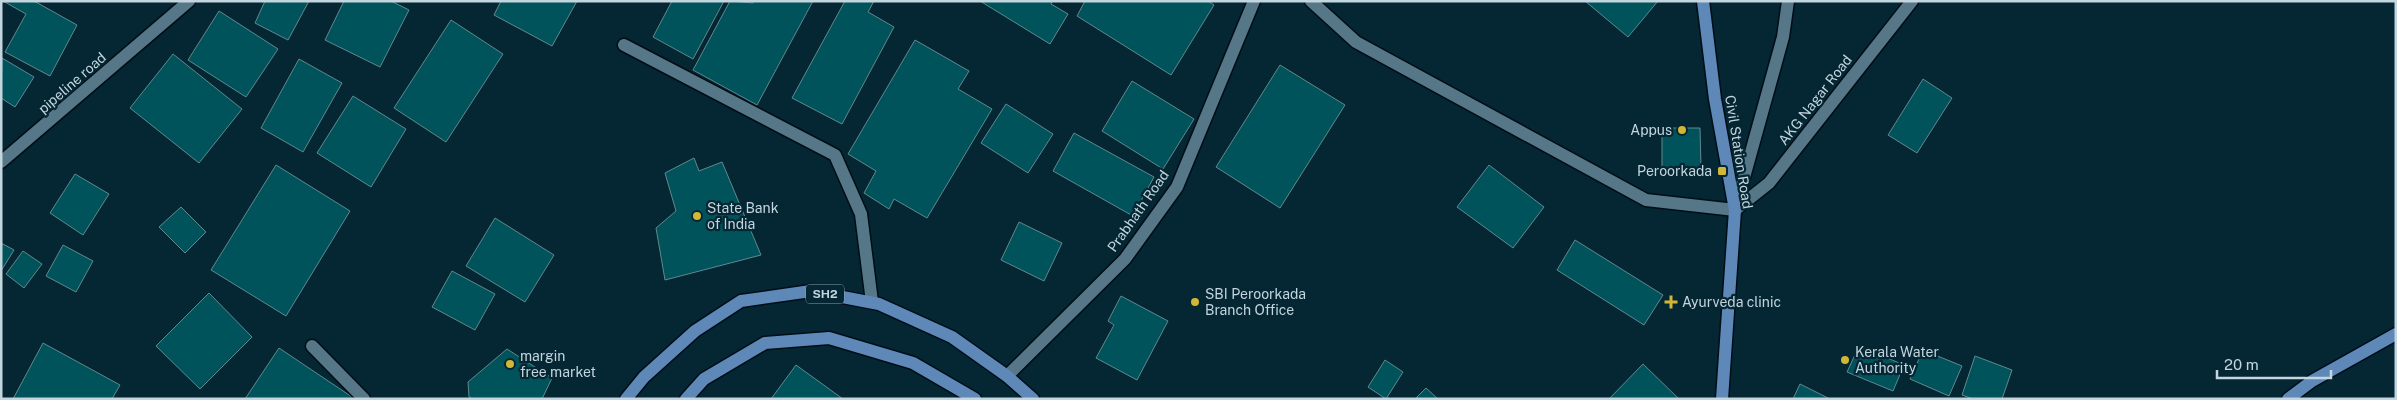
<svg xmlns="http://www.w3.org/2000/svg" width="2397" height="400" font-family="'Public Sans',sans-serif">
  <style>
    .building { fill: #00535a; stroke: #61898d }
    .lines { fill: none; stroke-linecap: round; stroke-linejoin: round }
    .minor-casing { stroke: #000e18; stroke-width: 15 }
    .major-casing { stroke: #000e18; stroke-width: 15 }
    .minor { stroke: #567787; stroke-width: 12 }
    .major { stroke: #5d88b8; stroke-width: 12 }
    .poi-dot { fill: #d2b635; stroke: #052633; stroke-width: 2 }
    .labels { text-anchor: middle; stroke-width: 4.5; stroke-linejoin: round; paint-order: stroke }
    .shield { fill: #052633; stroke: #8aa0ab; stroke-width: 1 }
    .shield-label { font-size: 12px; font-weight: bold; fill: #c3d5de }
    .street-label { font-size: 14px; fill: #c3d5de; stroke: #052633 }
    .poi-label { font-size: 14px; fill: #c3d5de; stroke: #052633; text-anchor: start }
  </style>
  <rect width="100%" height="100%" fill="#052633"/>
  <path class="building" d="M3,1H34L77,25L50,76L5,52L26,14Z
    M265,1H309L288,40L255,23Z
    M344,1H391L409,10L380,67L325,40Z
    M501,1H577L552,46L494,15Z
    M672,1H724L693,59L653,37Z
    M730,1L753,3L754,1H813L757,105L693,70Z
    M845,1H874L868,12L894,27L842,124L792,98Z
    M980,1H1052L1051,4L1068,14L1050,44Z
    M1085,1H1208L1214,5L1171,75L1077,16Z
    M1585,1H1658L1628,37Z
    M219,11L278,49L246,97L188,60Z
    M451,20L503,54L446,142L394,108Z
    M915,40L969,71L958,89L992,109L927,218L894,199L889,209L864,193L876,171L848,154Z
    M173,54L242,109L199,163L130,108Z
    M2,58L34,77L15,107L1,98Z
    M299,59L342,83L303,152L261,128Z
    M1280,65L1345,105L1280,208L1216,167Z
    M1923,79L1952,98L1917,153L1888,135Z
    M1132,81L1194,119L1163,169L1102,131Z
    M353,96L406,129L371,187L317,153Z
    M1006,104L1053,134L1028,173L981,143Z
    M1662,128H1700L1701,168H1662Z
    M1074,133L1154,177L1133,216L1053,171Z
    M694,158L699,171L722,162L761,255L665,280L656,228L676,211L665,173Z
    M276,165L350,211L286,316L211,270Z
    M1489,165L1544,207L1513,248L1457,207Z
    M75,174L109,194L83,235L50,213Z
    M181,207L206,232L185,253L159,227Z
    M495,218L554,255L525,302L466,266Z
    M1019,222L1062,243L1044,281L1001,260Z
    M1575,240L1663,295L1644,325L1557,270Z
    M1,243L14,250L1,271Z
    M63,245L93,261L76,292L46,276Z
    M23,251L42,264L24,288L6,274Z
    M452,271L495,294L475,330L432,307Z
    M209,293L252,337L200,389L156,346Z
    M1121,296L1168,321L1137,380L1096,358L1114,325L1108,321Z
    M43,343L120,385L112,399H13Z
    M1859,346L1904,365L1893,391L1847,372Z
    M279,348L355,399H245Z
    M507,349L552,378L542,399H473L469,397L468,382Z
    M1923,350L1962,366L1949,396L1910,379Z
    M1975,356L2012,370L2002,399H1973L1962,395Z
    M1385,360L1403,372L1386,399L1368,387Z
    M1643,364L1679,399H1609Z
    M796,365L843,399H771Z
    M1800,384L1830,399H1793Z
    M1426,388L1438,399H1415Z"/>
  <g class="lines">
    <g class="minor-casing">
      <path id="minor" d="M1311,1L1356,42L1646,200L1735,210
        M624,45L835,155L861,214L872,302
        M1,162L189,1
        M1735,210L1769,183L1912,1
        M1735,210L1783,37L1788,1
        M312,346L364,399
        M1007,376L1125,259L1177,187L1254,1"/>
    </g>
    <g class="major-casing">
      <path id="major" d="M1703,1L1715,99L1735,210L1722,399
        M626,399L644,377L695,331L741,301L811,291L879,304L952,337L1007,376L1033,399
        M686,399L704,379L765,343L829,338L913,363L975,399
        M2288,399L2312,381L2396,334"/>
    </g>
    <use href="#minor" class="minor"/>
    <use href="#major" class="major"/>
  </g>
  <g class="poi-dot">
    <circle cx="1682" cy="130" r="5"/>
    <rect x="1717" y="166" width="10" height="10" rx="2.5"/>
    <circle cx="697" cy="216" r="5"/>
    <circle cx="1195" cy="302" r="5"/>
    <path d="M1668.5 294.5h5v5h5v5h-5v5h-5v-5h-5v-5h5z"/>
    <circle cx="1845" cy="360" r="5"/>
    <circle cx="510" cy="364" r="5"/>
  </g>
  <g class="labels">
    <rect class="shield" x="806" y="284.5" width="38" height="19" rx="4"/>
    <g class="shield-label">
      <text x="825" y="298">SH2</text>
    </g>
    <g class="street-label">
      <text transform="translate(72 83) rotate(-41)" y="5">pipeline road</text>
      <text transform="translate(1815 100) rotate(-52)" y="5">AKG Nagar Road</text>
      <text transform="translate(1739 152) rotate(81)" y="5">Civil Station Road</text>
      <text transform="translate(1138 211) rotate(-55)" y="5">Prabhath Road</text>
    </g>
    <g class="poi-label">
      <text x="1672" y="135" text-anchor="end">Appus</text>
      <text x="1712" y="176" text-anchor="end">Peroorkada</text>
      <text x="707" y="213">State Bank<tspan x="707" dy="16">of India</tspan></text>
      <text x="1205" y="299">SBI Peroorkada<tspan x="1205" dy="16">Branch Office</tspan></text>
      <text x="1682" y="307">Ayurveda clinic</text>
      <text x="1855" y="357">Kerala Water<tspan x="1855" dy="16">Authority</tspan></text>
      <text x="520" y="361">margin<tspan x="520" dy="16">free market</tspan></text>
    </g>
  </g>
  <rect width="2397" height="400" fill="none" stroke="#c3d5de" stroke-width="5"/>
  <path d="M2217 370v8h114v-8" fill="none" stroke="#c3d5de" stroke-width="2.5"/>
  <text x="2224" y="370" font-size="15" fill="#c3d5de" stroke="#052633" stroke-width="4" paint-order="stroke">20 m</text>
</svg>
